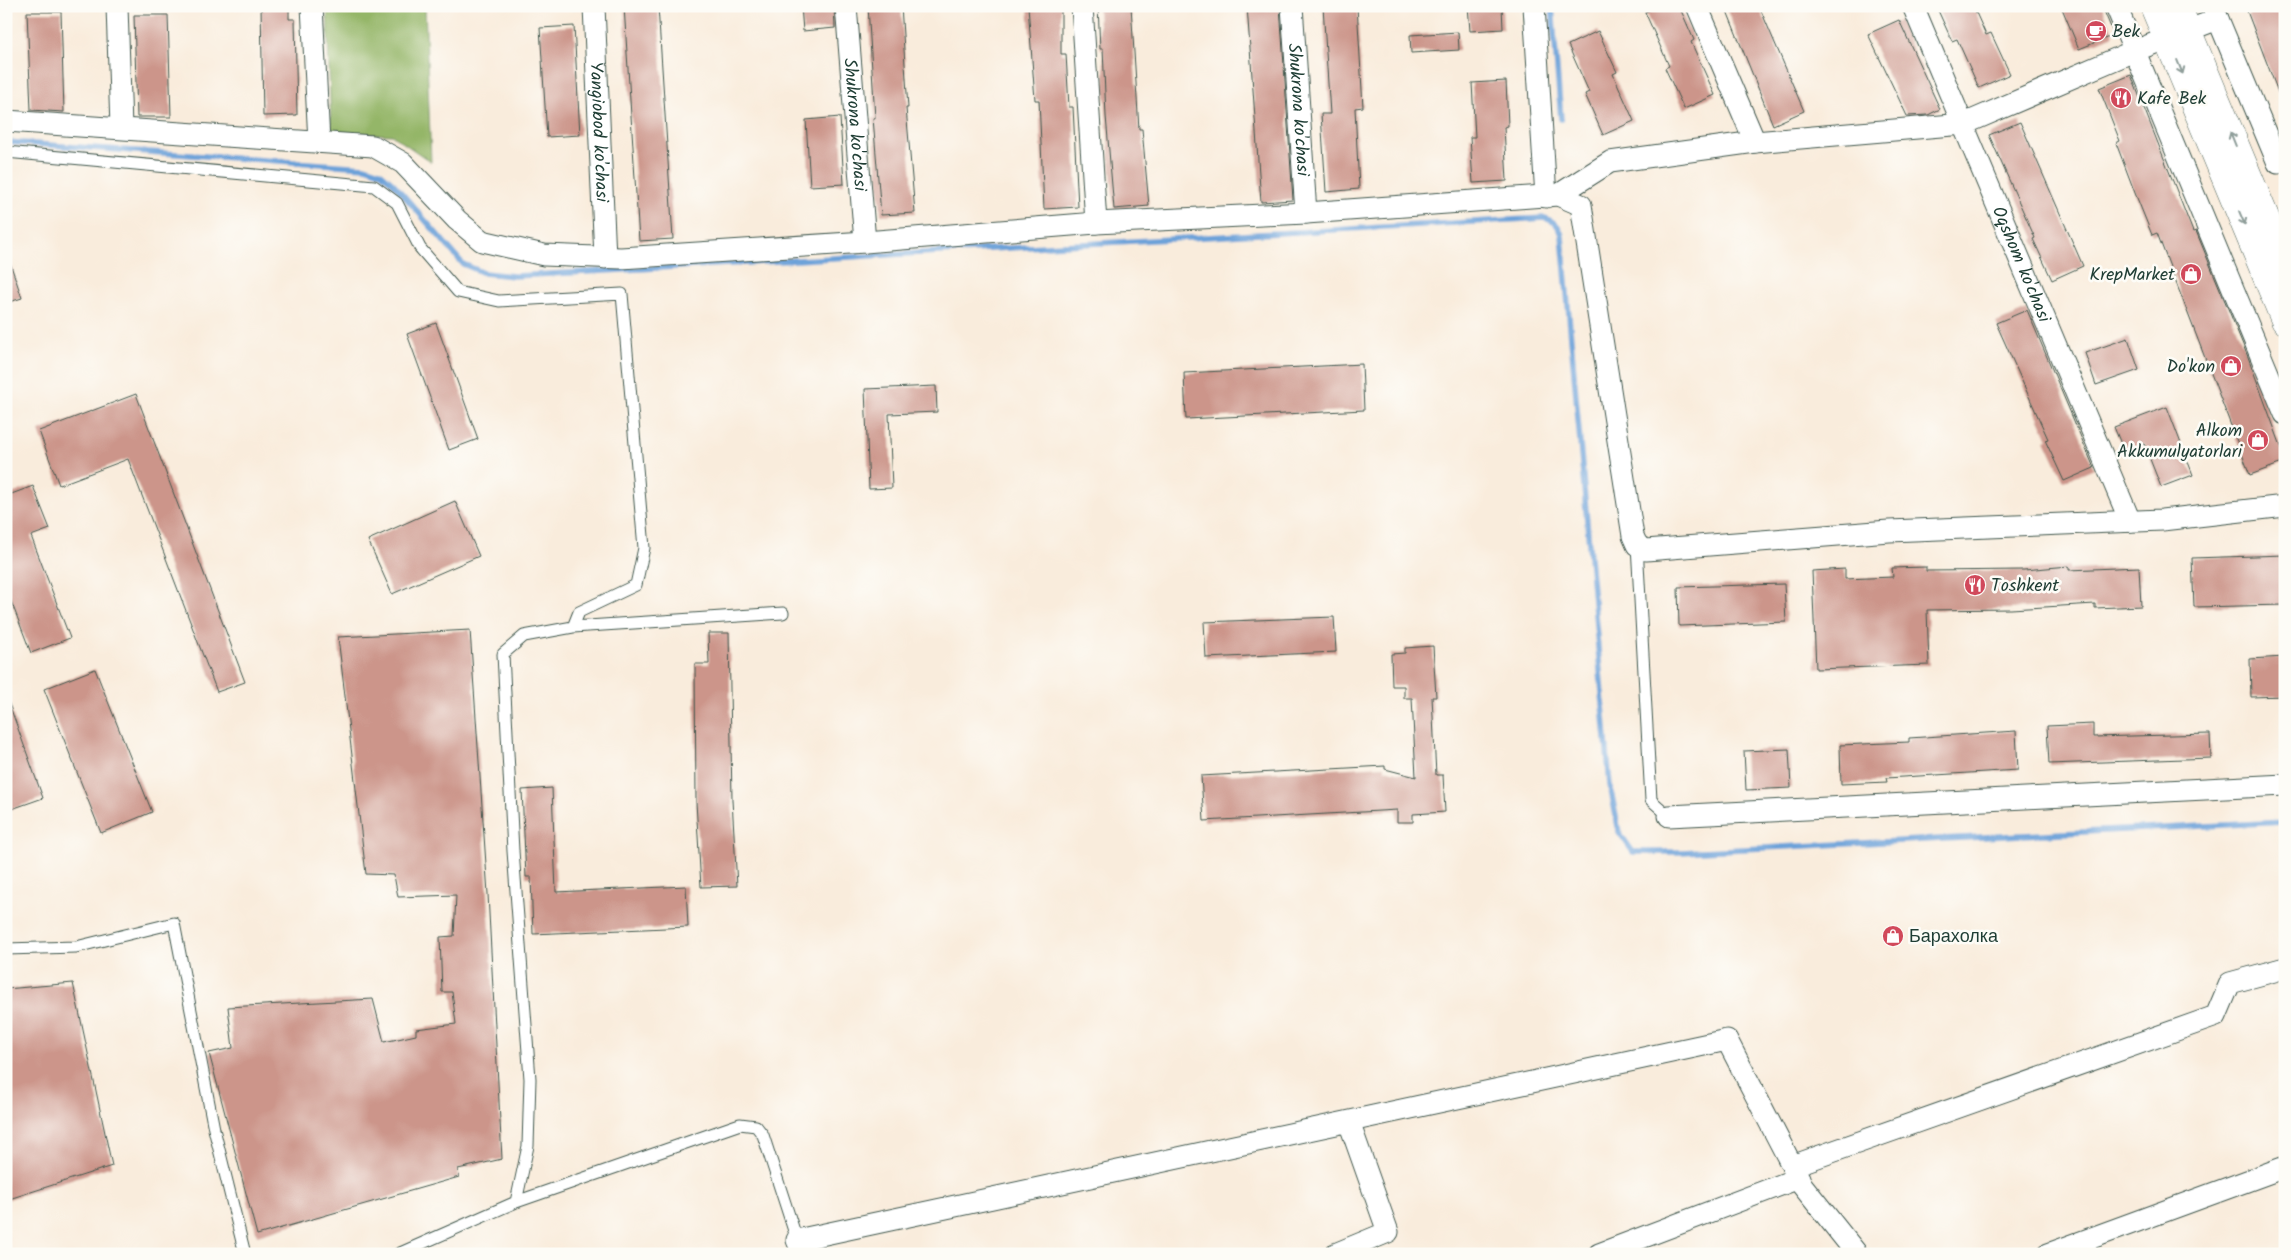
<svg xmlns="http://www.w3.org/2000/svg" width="2291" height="1260" font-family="Kalam,sans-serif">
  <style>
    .forest { fill: #94b668; stroke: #5a7a4e }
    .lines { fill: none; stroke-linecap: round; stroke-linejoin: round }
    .stream { stroke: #6da2d9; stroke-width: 5.5 }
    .building { fill: #cc958a }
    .lane-casing { stroke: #40574d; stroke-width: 13 }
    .street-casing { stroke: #40574d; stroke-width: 23 }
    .secondary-casing { stroke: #40574d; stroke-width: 29 }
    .lane { stroke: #fff; stroke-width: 11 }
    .street { stroke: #fff; stroke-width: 21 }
    .secondary { stroke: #fff; stroke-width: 28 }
    .oneway { stroke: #8f9e9a }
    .labels { text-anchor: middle; stroke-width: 5; stroke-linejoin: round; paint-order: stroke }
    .poi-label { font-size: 18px; fill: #1f3d34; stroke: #fdfcf7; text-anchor: start }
    .street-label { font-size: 18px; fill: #1f3d34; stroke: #fdfcf7 }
  </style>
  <rect width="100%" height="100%" fill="#fdfcf7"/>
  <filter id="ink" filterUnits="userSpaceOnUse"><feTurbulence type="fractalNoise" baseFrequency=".02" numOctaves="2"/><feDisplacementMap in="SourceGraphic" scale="10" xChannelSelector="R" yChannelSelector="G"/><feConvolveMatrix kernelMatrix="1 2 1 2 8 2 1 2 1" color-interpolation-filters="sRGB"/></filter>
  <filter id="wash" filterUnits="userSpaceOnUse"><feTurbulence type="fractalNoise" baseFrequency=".0096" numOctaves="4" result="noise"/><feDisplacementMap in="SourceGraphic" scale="20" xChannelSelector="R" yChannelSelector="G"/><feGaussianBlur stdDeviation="1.12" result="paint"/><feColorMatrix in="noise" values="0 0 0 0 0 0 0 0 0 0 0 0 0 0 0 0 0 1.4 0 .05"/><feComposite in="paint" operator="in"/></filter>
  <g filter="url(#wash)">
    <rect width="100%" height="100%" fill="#f9ecdc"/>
    <path class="forest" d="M327,6H425L431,162L392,135L331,132Z"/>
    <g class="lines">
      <path class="stream" d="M1552,6L1561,119
        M6,142L365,167L380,172L393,183L463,264L484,273L514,276L1545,218C1555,222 1560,226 1562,236L1610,785L1619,832L1633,852H1681L2285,822"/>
    </g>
    <g id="blocks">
      <path class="building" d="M261,6H289V19H295L297,115L263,116Z
        M624,6H658L673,239L639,241Z
        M801,6H834L835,28L803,31Z
        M868,6H901L908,108H906L915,213L881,215L873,118H875Z
        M1028,6H1061V54H1066L1069,107H1073L1078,207L1044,209L1039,100H1035Z
        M1098,6H1131L1139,129H1142L1149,206L1114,209L1106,116L1103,49H1100Z
        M1247,6H1280L1293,200L1261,202Z
        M1323,6H1357L1363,107L1355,108L1359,189L1326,192L1321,114H1330Z
        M1468,6H1502L1503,29L1470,31Z
        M1658,6H1679L1694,40L1691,42L1715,95L1684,109L1665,68L1669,66L1645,12Z
        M1725,6H1759L1804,111L1773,125Z
        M1936,6H1973L1986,35L1991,33L2010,74L1979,88L1957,39L1952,41Z
        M2061,6H2102L2114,35L2079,49Z
        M2245,6H2285V104L2283,105Z
        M27,12H61L64,112L31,110Z
        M134,15H168L171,117H137Z
        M1899,20L1940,109L1928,115L1907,116L1868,34Z
        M574,26L580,135L547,137L540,28Z
        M1598,31L1617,72L1613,74L1634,121L1603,135L1585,94L1589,92L1568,45Z
        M1458,32L1459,50L1411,53L1410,35Z
        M2131,75L2193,232L2196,231L2248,357L2285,457V462L2250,475L2157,233L2152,235L2135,193L2116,143L2120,141L2099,88Z
        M1506,81L1508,126L1504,127L1507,181L1473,183L1470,137H1475L1472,83Z
        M840,117L844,184L810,186L806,120Z
        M2020,122L2083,266L2052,280L2033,239L2035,238L1989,135Z
        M6,260H9L22,298L6,303Z
        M2027,310L2094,468L2064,481L2045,440L2048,439L1996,323Z
        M436,323L478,439L449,450L407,334Z
        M2128,338L2139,370L2096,385L2085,353Z
        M1362,364L1364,410L1186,419L1184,373Z
        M936,386L937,412L889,414L892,488L869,489L865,389Z
        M136,394L245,682L217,692L128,459L59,485L39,431Z
        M2167,407L2193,475L2161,487L2144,444L2124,451L2114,427Z
        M33,486L50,529L31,536L70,638L31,653L6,588V496Z
        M455,501L479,556L392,594L368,540Z
        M2285,555V605L2194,607L2192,558Z
        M2069,566V570L2139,567L2141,606L2095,608V604L2011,609L1927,610L1929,665L1816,669L1812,571L1845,569V579L1893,577L1892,568L1926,567V571L2024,570Z
        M1784,584L1786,622L1679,626L1678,587Z
        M1334,617L1336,652L1206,658L1204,622Z
        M470,630L488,894L502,1159L458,1169L459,1177L257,1235L209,1053L233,1048L228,1007L373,999L384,1042L416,1035V1029L456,1024L452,992H442L440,937L454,936L456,895L398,897L394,875L366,874L338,637Z
        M708,633H729L732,800L737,886L701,887L696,802L695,664H709Z
        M1433,646L1436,697H1432L1436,775H1443L1445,812L1413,814V822H1397V810L1204,821L1201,776L1385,766V769L1416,777L1412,698H1404V686H1392L1391,654L1405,653V648Z
        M2285,657V696L2251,697L2250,659Z
        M95,669L152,812L101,833L44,689Z
        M8,701L43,798L6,811V702Z
        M2093,724V737L2210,734L2211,758L2049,764L2047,726Z
        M2016,731L2018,770L1886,778L1887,782L1841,784L1840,745L1909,742V738Z
        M1789,749L1791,788L1746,790L1744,751Z
        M552,788L556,892L686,886L688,927L533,934L531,877H526L522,790Z
        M73,983L112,1166L6,1200V989Z"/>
    </g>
  </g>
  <g filter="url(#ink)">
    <use href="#blocks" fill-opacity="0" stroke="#40574d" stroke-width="1"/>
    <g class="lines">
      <g class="lane-casing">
        <path id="lane" d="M6,152L374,186L397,203L420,248L458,292L499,301L622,294L644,548L636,585L579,612L573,627
          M1637,545L1651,800L1669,816
          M6,949L76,947L174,923L214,1129L245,1254
          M516,1202L740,1124L756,1126L763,1135L797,1240
          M398,1254L516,1202L528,1146L530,1079L513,851L503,654L524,636L573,627L783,613"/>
      </g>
      <g class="street-casing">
        <g id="street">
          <path d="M117,6L121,128"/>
          <path d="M312,6L319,142"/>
          <path id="s1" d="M594,6L605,258"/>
          <path id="s2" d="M846,6L865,242"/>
          <path d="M1082,6L1096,223"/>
          <path id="s3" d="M1292,6L1306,213"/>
          <path d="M1534,6L1546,197"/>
          <path d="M1697,6L1755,142"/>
          <path id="s4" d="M1913,6L2130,521"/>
          <path d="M2116,6L2285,414"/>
          <path d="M2213,7L2278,163"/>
          <path d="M6,121L373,146L403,163L457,220L482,241L544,255L621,258L865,242L1096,223L1306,213L1558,195L1581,205L1633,536L1637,545L1646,550L1889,531L2162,520L2285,506"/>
          <path d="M1558,195L1610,162L1755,142L1964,124L2134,51L2218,19"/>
          <path d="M1669,816L2285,785"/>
          <path d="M1792,1166L2216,1016L2230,983L2285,968"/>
          <path d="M803,1254L797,1240L1727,1040L1802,1185L1857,1254"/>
          <path d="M1335,1254L1388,1232L1349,1122"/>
          <path d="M1599,1254L1799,1178"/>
          <path d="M2048,1254L2285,1167"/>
        </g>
      </g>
      <g class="secondary-casing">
        <path id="secondary" d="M2154,6L2285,320
          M2177,6L2285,265"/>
      </g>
      <use href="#lane" class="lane"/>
      <use href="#street" class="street"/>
      <use href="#secondary" class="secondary"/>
    </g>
    <defs><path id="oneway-shaft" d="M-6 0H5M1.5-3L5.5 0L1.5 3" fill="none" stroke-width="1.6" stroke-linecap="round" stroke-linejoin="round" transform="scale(1.25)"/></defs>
    <g class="oneway">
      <use href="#oneway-shaft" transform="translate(2180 67) rotate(68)"/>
      <use href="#oneway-shaft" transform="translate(2233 139) rotate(-112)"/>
      <use href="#oneway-shaft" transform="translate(2242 218) rotate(67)"/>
    </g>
  </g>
  <defs>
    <g id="cafe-disc" transform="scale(1.125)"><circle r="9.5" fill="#d1495b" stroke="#fdfcf7"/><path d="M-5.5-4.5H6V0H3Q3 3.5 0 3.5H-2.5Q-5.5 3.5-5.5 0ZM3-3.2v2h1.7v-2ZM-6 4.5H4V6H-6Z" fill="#fff"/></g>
    <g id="restaurant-disc" transform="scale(1.125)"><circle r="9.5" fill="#d1495b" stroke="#fdfcf7"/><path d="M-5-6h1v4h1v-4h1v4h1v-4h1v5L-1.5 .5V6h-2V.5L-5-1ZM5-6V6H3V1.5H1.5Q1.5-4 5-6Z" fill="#fff"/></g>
    <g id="shop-disc" transform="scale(1.125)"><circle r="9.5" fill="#d1495b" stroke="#fdfcf7"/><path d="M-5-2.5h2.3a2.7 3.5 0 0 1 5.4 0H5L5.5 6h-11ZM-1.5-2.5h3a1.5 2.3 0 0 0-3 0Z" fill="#fff"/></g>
  </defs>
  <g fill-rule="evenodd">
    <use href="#cafe-disc" x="2096" y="31"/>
    <use href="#restaurant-disc" x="2121" y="98"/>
    <use href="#shop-disc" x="2191" y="274"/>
    <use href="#shop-disc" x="2231" y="366"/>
    <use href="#shop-disc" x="2258" y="440"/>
    <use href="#restaurant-disc" x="1975" y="585"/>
    <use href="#shop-disc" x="1893" y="936"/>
  </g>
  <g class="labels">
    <g class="poi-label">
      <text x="2112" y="37">Bek</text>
      <text x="2137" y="104">Kafe Bek</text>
      <text x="2175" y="280" text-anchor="end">KrepMarket</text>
      <text x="2215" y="372" text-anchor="end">Do'kon</text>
      <text x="2242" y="436" text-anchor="end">Alkom<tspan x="2242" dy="21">Akkumulyatorlari</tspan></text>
      <text x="1991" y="591">Toshkent</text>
      <text x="1909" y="942">Барахолка</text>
    </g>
    <g class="street-label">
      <text dy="6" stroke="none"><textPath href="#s3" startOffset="104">Shukrona ko'chasi</textPath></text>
      <text dy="6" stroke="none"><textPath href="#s2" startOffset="119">Shukrona ko'chasi</textPath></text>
      <text dy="6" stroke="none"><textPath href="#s1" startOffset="126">Yangiobod ko'chasi</textPath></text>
      <text dy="6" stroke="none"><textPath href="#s4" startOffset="280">Oqshom ko'chasi</textPath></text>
    </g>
  </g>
  <rect width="2291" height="1260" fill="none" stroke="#fdfcf7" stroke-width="25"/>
</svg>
